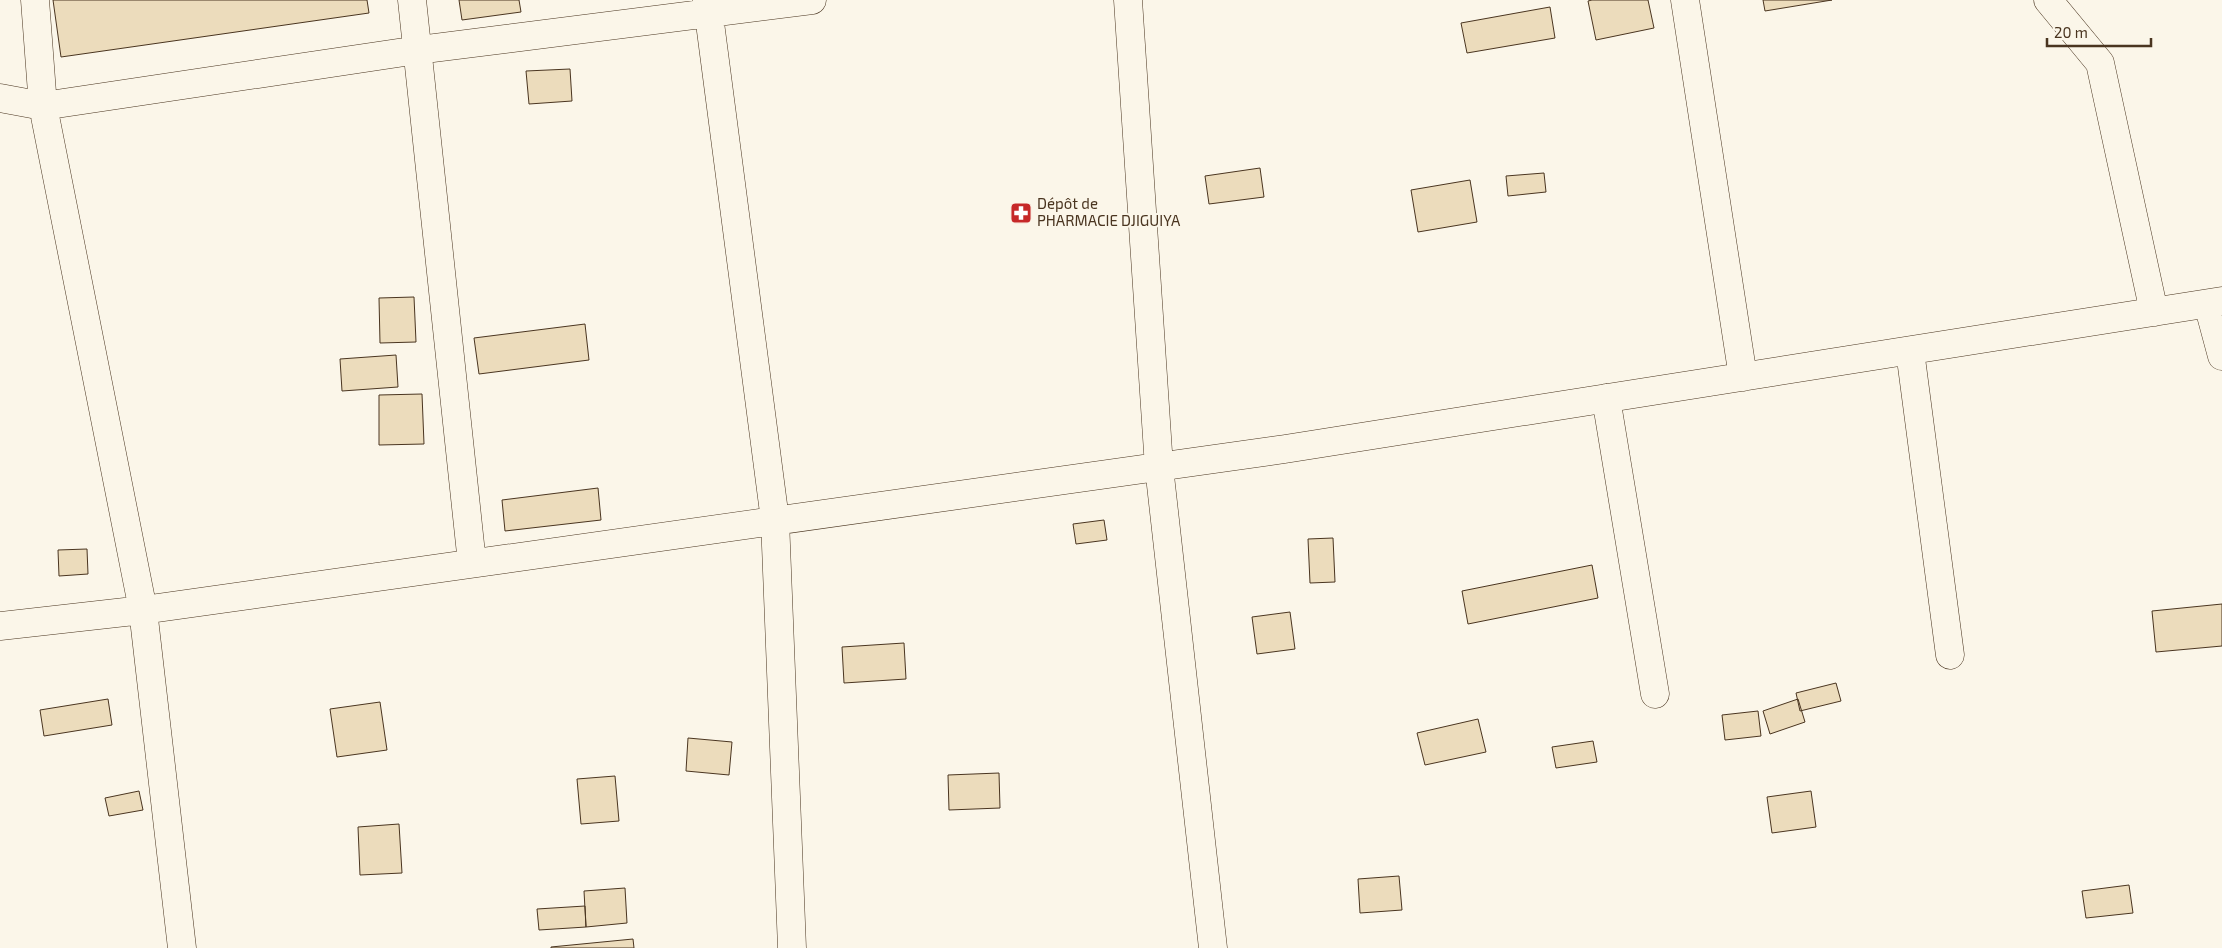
<svg xmlns="http://www.w3.org/2000/svg" width="2222" height="948" font-family="'Exo 2',sans-serif">
  <style>
    .building { fill: #ecdcbc; stroke: #4a3520 }
    .lines { fill: none; stroke-linecap: round; stroke-linejoin: round }
    .minor-casing { stroke: #4a3520; stroke-width: 29 }
    .minor { stroke: #fbf6e9; stroke-width: 28 }
    .labels { text-anchor: middle; stroke-width: 4; stroke-linejoin: round; paint-order: stroke }
    .poi-label { font-size: 15px; fill: #4a3520; stroke: #fbf6e9; text-anchor: start }
  </style>
  <rect width="100%" height="100%" fill="#fbf6e9"/>
  <path class="building" d="M53,0H367L369,13L61,57Z
    M459,0H519L521,12L462,20Z
    M1592,0H1648L1654,28L1596,40L1588,1Z
    M1763,0H1832L1765,11Z
    M1550,7L1555,38L1467,53L1461,23Z
    M570,69L572,101L529,104L526,71Z
    M1260,168L1264,197L1209,204L1205,176Z
    M1544,173L1546,192L1508,196L1506,176Z
    M1470,180L1477,222L1418,232L1411,190Z
    M414,297L416,342L380,343L379,298Z
    M585,324L589,360L479,374L474,338Z
    M396,355L398,387L342,391L340,359Z
    M422,394L424,444L379,445V395Z
    M598,488L601,520L505,531L502,500Z
    M1104,520L1107,540L1076,544L1073,524Z
    M1333,538L1335,582L1310,583L1308,539Z
    M87,549L88,574L59,576L58,550Z
    M1592,565L1598,598L1468,624L1462,591Z
    M2222,604V646L2156,652L2152,611Z
    M1290,612L1295,649L1257,654L1252,617Z
    M904,643L906,679L844,683L842,647Z
    M1836,683L1841,701L1800,711L1796,693Z
    M108,699L112,725L44,736L40,710Z
    M1798,699L1805,722L1770,734L1763,711Z
    M380,702L387,750L337,757L330,709Z
    M1758,711L1761,736L1725,740L1722,715Z
    M1478,719L1486,752L1425,765L1417,733Z
    M688,738L732,742L729,775L686,771Z
    M1593,741L1597,762L1556,768L1552,747Z
    M999,773L1000,808L949,810L948,775Z
    M615,776L619,821L581,824L577,779Z
    M139,791L143,810L109,816L105,798Z
    M1811,791L1816,827L1772,833L1767,797Z
    M399,824L402,873L360,875L358,827Z
    M1399,876L1402,910L1360,913L1358,879Z
    M2129,885L2133,913L2086,918L2082,891Z
    M625,888L627,923L586,927L584,891Z
    M585,906L586,927L539,930L537,909Z
    M633,939L634,948H551V947Z"/>
  <g class="lines">
    <g class="minor-casing">
      <path id="minor" d="M35,0L43,106L143,610L182,948
        M412,0L472,563
        M707,0L775,520L792,948
        M1128,0L1159,467L1213,948
        M1685,0L1743,377
        M2048,0L2100,63L2154,312
        M0,98L43,106L418,50L812,0
        M2208,304L2222,356
        M1910,351L1950,655
        M1606,398L1655,694
        M0,626L143,610L1285,449L2222,301"/>
    </g>
    <use href="#minor" class="minor"/>
  </g>
  <defs>
    <g id="pharmacy-square" transform="scale(1.125)"><rect x="-9" y="-9" width="18" height="18" rx="4" fill="#c62828" stroke="#fbf6e9"/><path d="M-2-6h4v4h4v4h-4v4h-4v-4h-4v-4h4Z" fill="#fff"/></g>
  </defs>
  <g fill-rule="evenodd">
    <use href="#pharmacy-square" x="1021" y="213"/>
  </g>
  <g class="labels">
    <g class="poi-label">
      <text x="1037" y="209">Dépôt de<tspan x="1037" dy="17">PHARMACIE DJIGUIYA</tspan></text>
    </g>
  </g>
  <path d="M2047 38v8h104v-8" fill="none" stroke="#4a3520" stroke-width="2.5"/>
  <text x="2054" y="38" font-size="15" fill="#4a3520" stroke="#fbf6e9" stroke-width="4" paint-order="stroke">20 m</text>
</svg>
